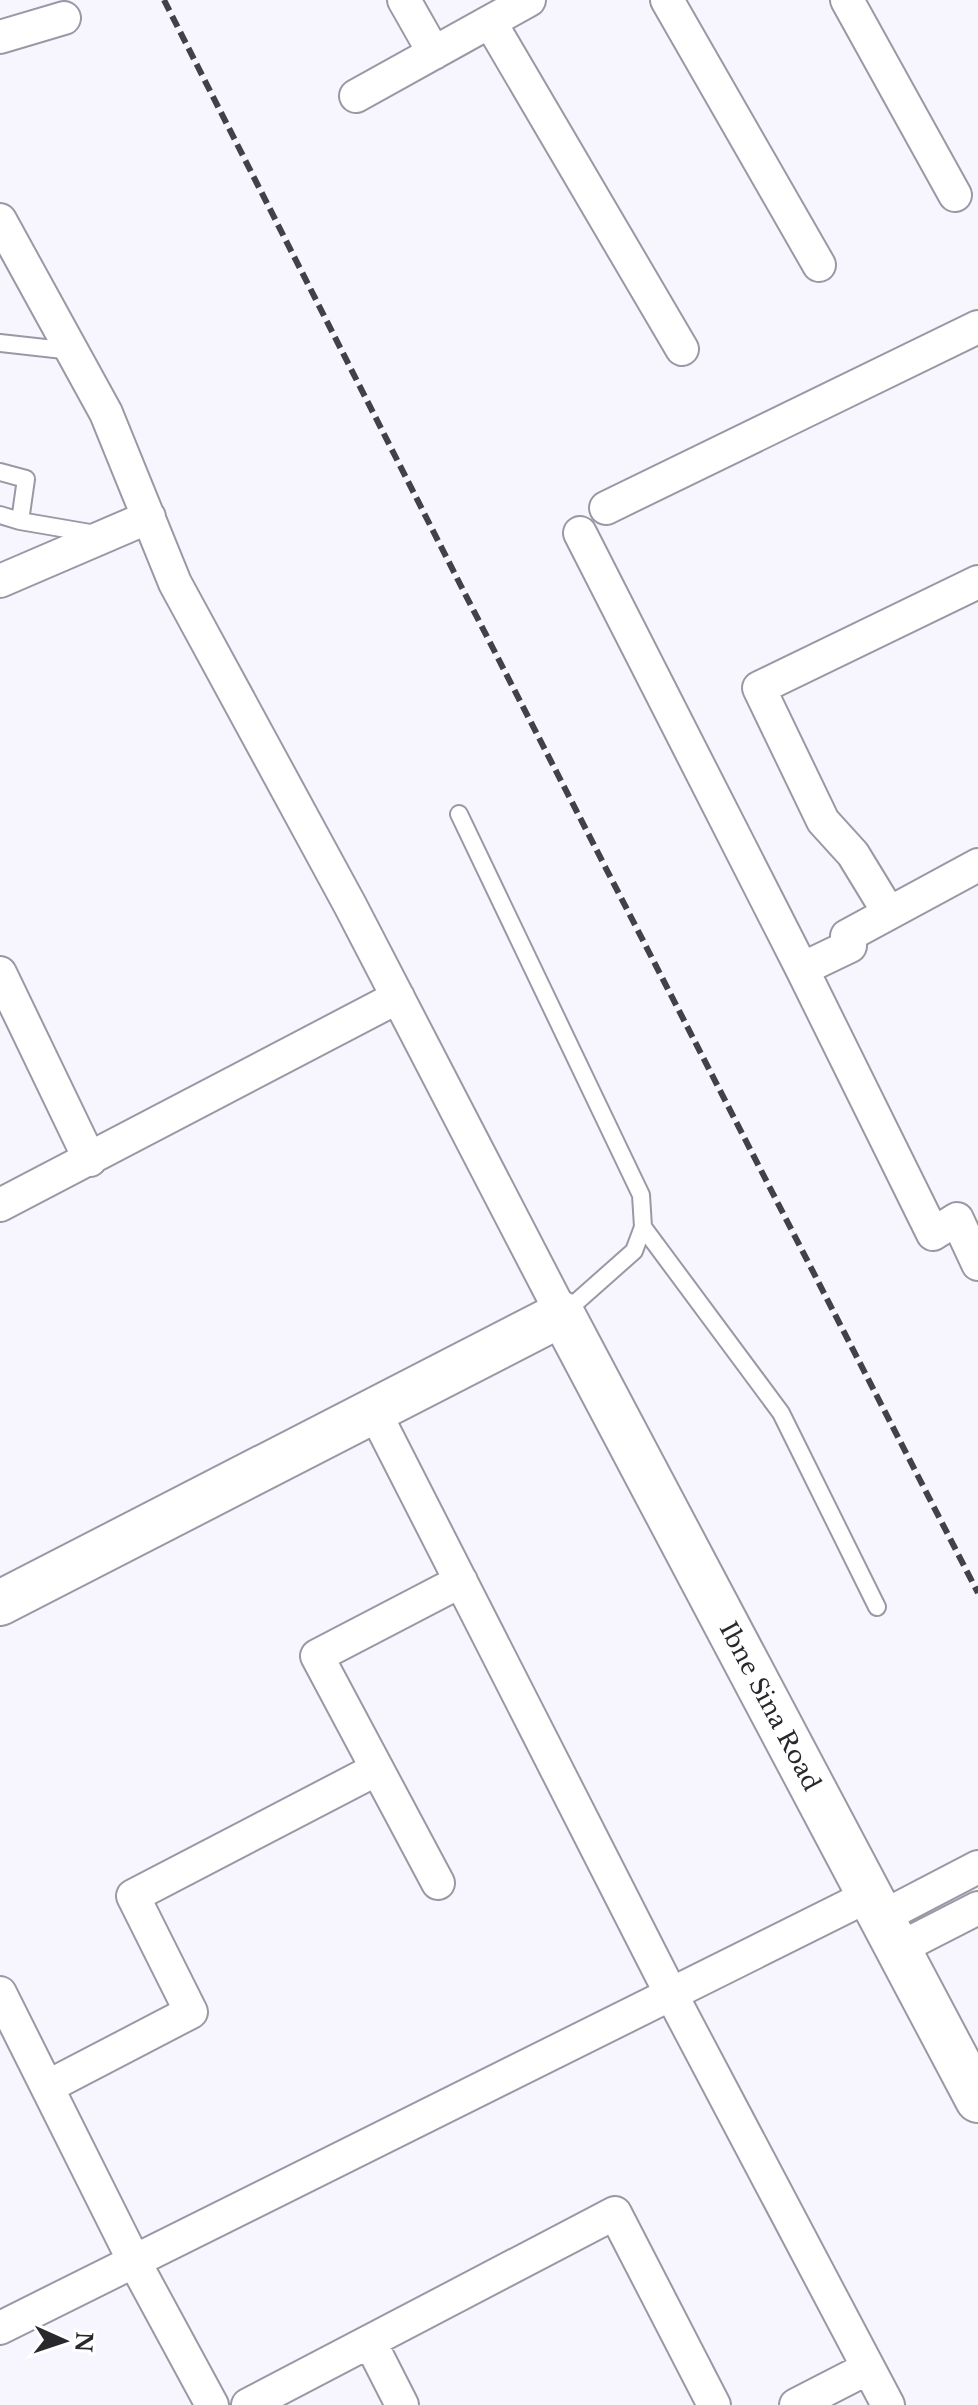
<svg xmlns="http://www.w3.org/2000/svg" width="978" height="2405" font-family="'Libre Baskerville',serif">
  <style>
    .lines { fill: none; stroke-linecap: round; stroke-linejoin: round }
    .lane-casing { stroke: #9a98a5; stroke-width: 20 }
    .street-casing { stroke: #9a98a5; stroke-width: 36 }
    .secondary-casing { stroke: #9a98a5; stroke-width: 48 }
    .lane { stroke: #fff; stroke-width: 16 }
    .street { stroke: #fff; stroke-width: 32 }
    .secondary { stroke: #fff; stroke-width: 44 }
    .rail { stroke: #424147; stroke-width: 6; stroke-dasharray: 12 6; stroke-linecap: butt }
    .labels { text-anchor: middle; stroke-width: 8; stroke-linejoin: round; paint-order: stroke }
    .street-label { font-size: 24px; fill: #29282d; stroke: #fff }
  </style>
  <rect width="100%" height="100%" fill="#f7f6fe"/>
  <g class="lines">
    <g class="lane-casing">
      <path id="lane" d="M0,343L72,351
        M0,472L26,479L20,521L96,534
        M0,515L20,521
        M459,814L641,1195L643,1227L634,1251L564,1313
        M643,1227L781,1413L877,1607"/>
    </g>
    <g class="street-casing">
      <path id="street" d="M404,0L434,53
        M667,0L819,265
        M847,0L955,195
        M490,22L682,349
        M0,37L64,18
        M356,96L529,0
        M0,220L106,413L175,583L350,905L562,1314
        M606,508L978,327
        M580,533L802,969L933,1234L957,1219L978,1264
        M0,581L149,517
        M889,913L853,854L823,821L759,688L978,582
        M802,969L850,946L847,936L978,865
        M0,973L90,1160
        M0,1205L398,997
        M374,1411L671,1994L888,2405
        M438,1883L317,1656L461,1581
        M882,1917L978,1867
        M898,1949L978,1908
        M0,1993L134,2261L212,2405
        M47,2087L191,2012L133,1896L377,1769
        M0,2328L870,1895
        M370,2342L402,2405
        M248,2405L615,2213L714,2405
        M796,2405L868,2368"/>
    </g>
    <g class="secondary-casing">
      <g id="secondary">
        <path id="s1" d="M0,1603L562,1314L978,2100"/>
      </g>
    </g>
    <use href="#lane" class="lane"/>
    <use href="#street" class="street"/>
    <use href="#secondary" class="secondary"/>
    <path class="rail" d="M164,0L461,586L978,1593"/>
  </g>
  <g class="labels">
    <g class="street-label">
      <text dy="8" stroke="none"><textPath href="#s1" startOffset="1076">Ibne Sina Road</textPath></text>
    </g>
  </g>
  <g transform="translate(64 2341) rotate(93)" stroke="#ffffff" stroke-width="6" paint-order="stroke">
  <path d="M0-6L14 30L0 20L-14 30Z" fill="#29282d"/>
  <text y="-12" font-size="22" font-weight="bold" text-anchor="middle" fill="#29282d">N</text>
  </g>
</svg>
